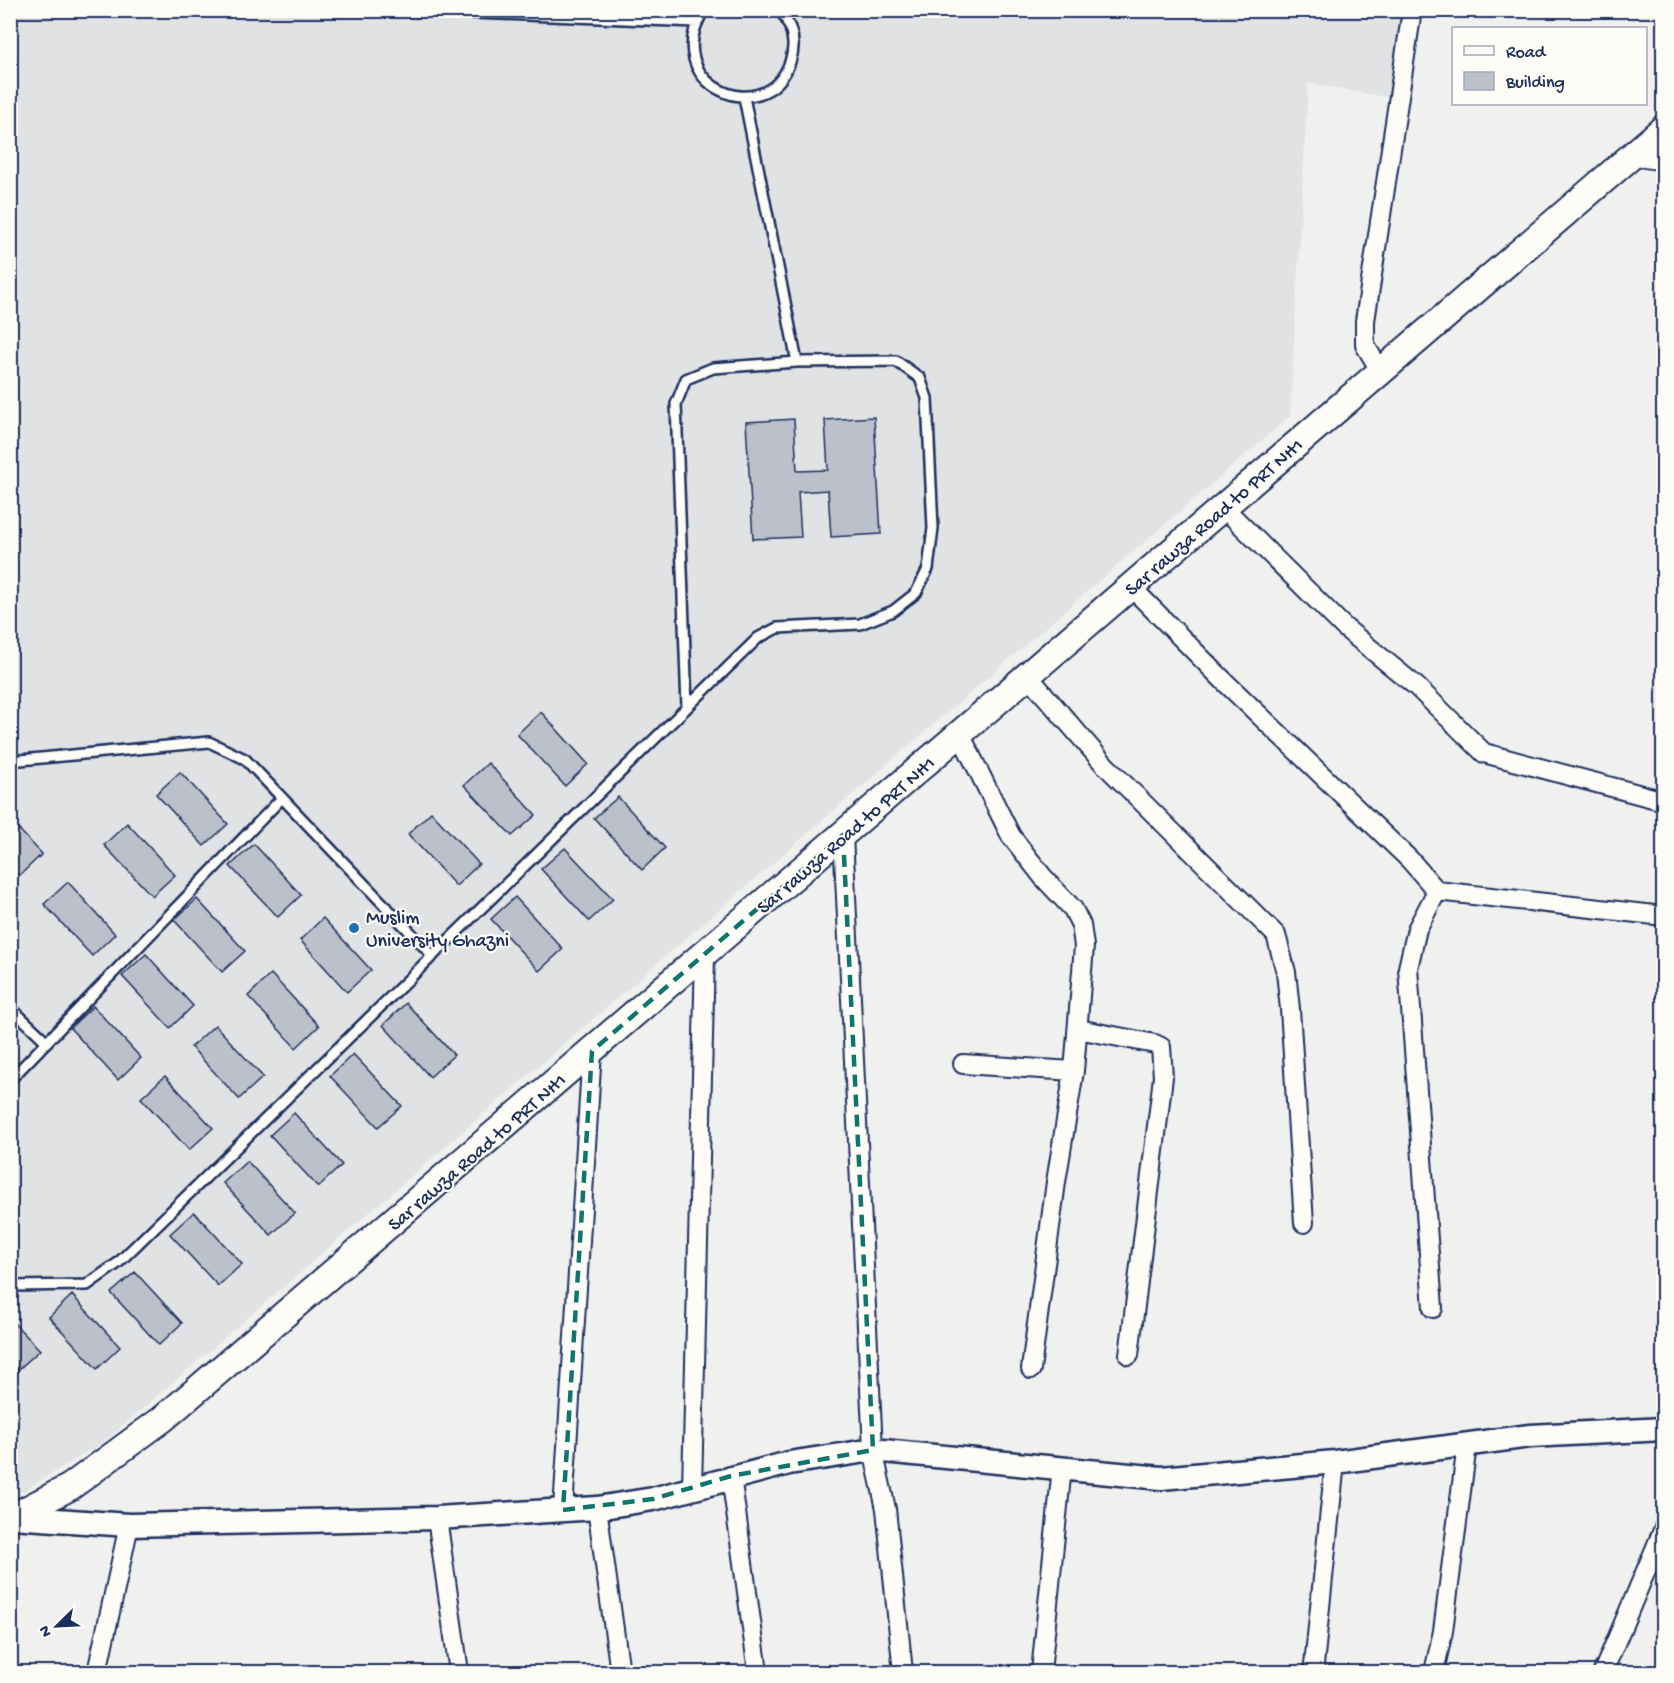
<svg xmlns="http://www.w3.org/2000/svg" width="1674" height="1683" font-family="'Gochi Hand',sans-serif">
  <style>
    .built { fill: #e0e2e3 }
    .building { fill: #bbc0ca; stroke: #1b2f5e; stroke-width: 1.5 }
    .lines { fill: none; stroke-linecap: round; stroke-linejoin: round }
    .service-casing { stroke: #1b2f5e; stroke-width: 14 }
    .minor-casing { stroke: #1b2f5e; stroke-width: 22 }
    .tertiary-casing { stroke: #1b2f5e; stroke-width: 27 }
    .secondary-casing { stroke: #1b2f5e; stroke-width: 30 }
    .service { stroke: #fdfcf7; stroke-width: 9 }
    .minor { stroke: #fdfcf7; stroke-width: 18 }
    .tertiary { stroke: #fdfcf7; stroke-width: 22 }
    .secondary { stroke: #fdfcf7; stroke-width: 26 }
    .marked { fill: none; stroke: #0f766e; stroke-width: 4.5; stroke-dasharray: 12 8; stroke-linejoin: round }
    .poi-dot { fill: #1f6fb2; stroke: #fdfcf7; stroke-width: 2 }
    .labels { text-anchor: middle; stroke-width: 4.5; stroke-linejoin: round; paint-order: stroke }
    .street-label { font-size: 20px; fill: #1b2f5e; stroke: #fdfcf7 }
    .poi-label { font-size: 20px; fill: #1b2f5e; stroke: #fdfcf7; text-anchor: start }
  </style>
  <rect width="100%" height="100%" fill="#f0f0ee"/>
  <filter id="ink" filterUnits="userSpaceOnUse"><feTurbulence type="fractalNoise" baseFrequency=".0167" numOctaves="2"/><feDisplacementMap in="SourceGraphic" scale="12" xChannelSelector="R" yChannelSelector="G"/><feConvolveMatrix kernelMatrix="1 2 1 2 8 2 1 2 1" color-interpolation-filters="sRGB"/></filter>
  <g filter="url(#ink)">
    <path class="built" d="M10,11H1406L1391,98L1308,83L1290,416L105,1441L23,1491L11,1494Z"/>
    <path class="building" d="M874,417L881,534L831,537L828,490L798,492L801,537L753,539L746,422L794,419L797,471L828,470L825,420Z
      M541,712L588,764L565,786L517,734Z
      M488,763L536,815L512,836L464,785Z
      M180,772L228,824L204,846L156,794Z
      M618,797L665,848L642,870L594,818Z
      M431,812L479,864L456,886L408,834Z
      M10,820L42,854L19,876L10,867Z
      M127,823L175,875L152,896L104,845Z
      M254,844L301,895L278,917L230,866Z
      M565,848L613,899L589,921L541,869Z
      M68,882L115,934L92,956L44,904Z
      M515,897L563,949L539,971L491,919Z
      M197,899L245,951L222,972L174,920Z
      M323,918L371,970L347,992L300,940Z
      M146,954L193,1006L170,1028L122,976Z
      M271,974L319,1026L296,1048L248,996Z
      M406,1003L454,1055L430,1077L383,1025Z
      M93,1006L141,1058L118,1080L70,1028Z
      M215,1025L263,1077L239,1099L191,1047Z
      M353,1054L402,1106L378,1127L330,1076Z
      M165,1076L213,1128L189,1150L141,1098Z
      M294,1113L342,1165L318,1187L270,1135Z
      M247,1161L295,1213L271,1235L223,1183Z
      M194,1212L242,1264L218,1286L170,1234Z
      M135,1272L182,1323L159,1345L111,1293Z
      M72,1295L120,1347L97,1369L49,1317Z
      M10,1319L40,1350L10,1377Z"/>
    <g class="lines">
      <g class="service-casing">
        <path id="service" d="M399,10L697,22
          M704,10C657,84 765,132 790,62C797,43 792,26 780,10
          M687,707L676,404L686,379L713,368L797,362L744,97
          M10,761L209,742L245,759L433,956
          M10,1007L47,1042
          M10,1080L282,798
          M10,1286L87,1285L118,1263L758,638L777,628L860,624L893,611L916,593L928,569L933,528L927,398L920,378L896,361L797,362"/>
      </g>
      <g class="minor-casing">
        <path id="minor" d="M1632,156L1664,161
          M1381,372L1365,345V321L1412,10
          M1223,507L1344,627L1417,687L1484,753L1664,801
          M1131,587L1226,683L1410,860L1437,891L1417,929L1408,968L1433,1308
          M1028,676L1105,765L1276,935L1286,972L1290,1009L1304,1223
          M960,734L1011,836L1043,877L1073,909L1081,925L1084,946L1074,1071L1056,1182L1031,1369
          M843,835L873,1450L886,1509L903,1672
          M1437,891L1664,916
          M1078,1029L1155,1044L1161,1047L1163,1077L1129,1355
          M963,1064L1074,1071
          M731,1476L758,1672
          M692,1488L705,954
          M597,1508L620,1672
          M563,1510L592,1051
          M437,1518L459,1672
          M97,1672L129,1525
          M1041,1672L1062,1467
          M1316,1672L1314,1665L1335,1462
          M1434,1672L1443,1631L1467,1445
          M1603,1672L1664,1528"/>
      </g>
      <g class="tertiary-casing">
        <path id="tertiary" d="M12,1517L129,1525L437,1518L597,1508L653,1499L789,1463L873,1450L1161,1478L1335,1462L1530,1436L1664,1429"/>
      </g>
      <g class="secondary-casing">
        <path id="secondary" d="M10,1518L70,1487L164,1418L1664,128"/>
      </g>
      <use href="#service" class="service"/>
      <use href="#minor" class="minor"/>
      <use href="#tertiary" class="tertiary"/>
      <use href="#secondary" class="secondary"/>
    </g>
  </g>
  <path class="marked" d="M843,835L873,1450L731,1476L653,1499L563,1510L592,1051Z"/>
  <circle class="poi-dot" cx="354" cy="928" r="6"/>
  <g class="labels">
    <g class="street-label">
      <text transform="translate(1213 516) rotate(-41)" y="7">Sar rawza Road to PRT NH1</text>
      <text transform="translate(845 834) rotate(-41)" y="7">Sar rawza Road to PRT NH1</text>
      <text transform="translate(476 1151) rotate(-41)" y="7">Sar rawza Road to PRT NH1</text>
    </g>
    <g class="poi-label">
      <text x="366" y="923">Muslim<tspan x="366" dy="23">University Ghazni</tspan></text>
    </g>
  </g>
  <rect width="1674" height="1683" fill="none" stroke="#fdfcf7" stroke-width="36"/>
  <rect x="18" y="18" width="1638" height="1647" fill="none" stroke="#1b2f5e" stroke-width="2" filter="url(#ink)"/>
  <rect x="1452" y="27" width="195" height="78" fill="#fdfcf7" stroke="#a3aaba" stroke-width="1.5"/>
  <rect x="1464" y="46" width="30" height="9" fill="#fdfcf7" stroke="#a3aaba" stroke-width="1.5"/>
  <text x="1506" y="57" font-size="18" fill="#1b2f5e">Road</text>
  <rect x="1464" y="72" width="30" height="18" fill="#bbc0ca" stroke="#a3aaba" stroke-width="1.5"/>
  <text x="1506" y="87" font-size="18" fill="#1b2f5e">Building</text>
  <g transform="translate(57 1626) rotate(246)" stroke="#fdfcf7" stroke-width="4.5" paint-order="stroke">
  <path d="M0-4.5L10 22L0 15L-10 22Z" fill="#1b2f5e"/>
  <text y="-9" font-size="16" font-weight="bold" text-anchor="middle" fill="#1b2f5e">N</text>
  </g>
</svg>
